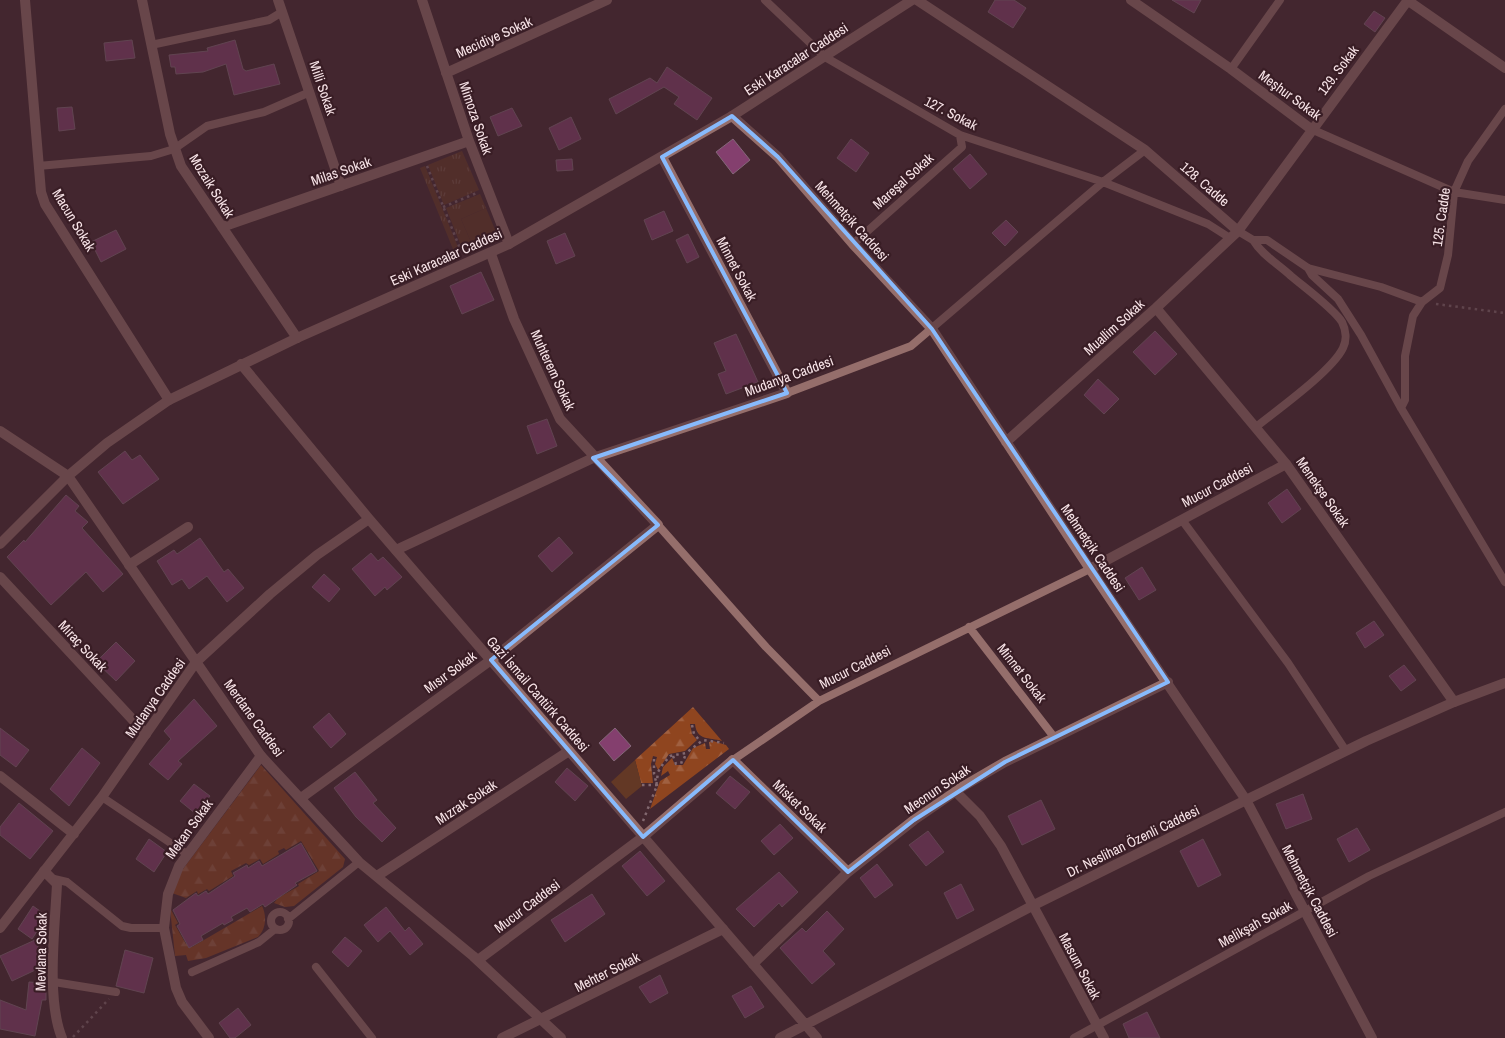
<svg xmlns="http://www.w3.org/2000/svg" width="1505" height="1038" font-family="'Archivo Narrow',sans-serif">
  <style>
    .grass { fill: url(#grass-tufts) }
    .forest { fill: url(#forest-firs) }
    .park { fill: #633825 }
    .building { fill: #843f6e; stroke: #846779 }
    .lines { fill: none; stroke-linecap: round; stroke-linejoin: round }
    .path { stroke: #82686f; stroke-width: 2.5; stroke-dasharray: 2.5 4; stroke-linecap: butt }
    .service { stroke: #956e6b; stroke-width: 8 }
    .minor { stroke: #956e6b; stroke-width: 10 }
    .tertiary { stroke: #956e6b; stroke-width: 10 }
    .marked { fill: none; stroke: #88bafc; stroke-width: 4; stroke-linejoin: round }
    .labels { text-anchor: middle; stroke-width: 4.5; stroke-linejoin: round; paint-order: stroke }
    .street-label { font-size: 14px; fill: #f8e4e8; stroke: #391d25 }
  </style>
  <defs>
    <pattern id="grass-tufts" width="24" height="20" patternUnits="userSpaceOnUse" patternTransform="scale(1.25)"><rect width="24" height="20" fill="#633825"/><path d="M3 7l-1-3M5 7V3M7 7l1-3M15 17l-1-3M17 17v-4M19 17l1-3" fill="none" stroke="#7a5545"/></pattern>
    <pattern id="forest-firs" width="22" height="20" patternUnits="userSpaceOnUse" patternTransform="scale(1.25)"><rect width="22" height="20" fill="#8f451f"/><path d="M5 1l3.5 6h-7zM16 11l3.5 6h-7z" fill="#a06040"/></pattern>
  </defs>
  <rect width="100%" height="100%" fill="#44272f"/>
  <path class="grass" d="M462,151L479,190L444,205L428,165Z
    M425,166L460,252L455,254L420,168Z
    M480,194L486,208L461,219L471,242L496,232L498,236L463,251L446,208Z"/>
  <path class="forest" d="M693,707L722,741C709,737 697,741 695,724H690L692,734L697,740L685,751L669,754L658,770L655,764L657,757L653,756L651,764L653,783H641L635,760Z
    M713,741L726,745L729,749L650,809L660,781L670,775L668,771L661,776L663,767L672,758L675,765H683L693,748L705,743L706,749H710L709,742Z
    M261,765L345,859L343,867L294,906L285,907L274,903L278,898L299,886L298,884L319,871L301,841L286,850L284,848L278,851L279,854L263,864L260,859L249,865L246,863L231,871L233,876L209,891L207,889L198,894L197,891L186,898L172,893L180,873Z
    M262,906C267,916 266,929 258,937L206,958L188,961L186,955L175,956L170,908L178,923L175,925L186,944L189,943L192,947Z"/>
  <path class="park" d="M486,208L496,232L471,242L461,219Z
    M635,760L642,786L626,799L611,782Z"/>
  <path class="building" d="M995,0H1014L1026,8L1013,28L988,12Z
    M1172,0H1201L1194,13Z
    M1374,11L1385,18L1375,32L1364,24Z
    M132,40L135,58L106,61L104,43Z
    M235,40L243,69L246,71L274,64L280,84L234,95L226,64L203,72L176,74L175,67H171L169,55L208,51L207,48Z
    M667,67L712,98L697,120L674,104L679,97L664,87L616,114L609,99L650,78L657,83Z
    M72,107L75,129L59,131L57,108Z
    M512,108L522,126L498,136L490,117Z
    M571,117L581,139L559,150L549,128Z
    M733,139L750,160L733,174L716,152Z
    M851,139L869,153L856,172L837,158Z
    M970,154L987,174L970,189L953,169Z
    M572,159L573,170L557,171L556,160Z
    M664,211L673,231L652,240L644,220Z
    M1006,220L1018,232L1005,246L992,233Z
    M116,230L126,249L101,262L91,242Z
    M565,233L575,256L556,264L547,241Z
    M688,234L699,257L687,263L676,240Z
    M481,272L494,300L462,314L450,286Z
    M1155,331L1177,354L1155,375L1133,352Z
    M736,334L758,382L726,394L718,374L726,371L714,343Z
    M1098,379L1119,399L1104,414L1084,395Z
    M547,419L557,446L537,454L527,426Z
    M125,451L132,460L140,455L159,479L123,504L98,472Z
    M1287,489L1301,509L1282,523L1268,503Z
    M66,495L79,506L75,511L88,522L82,528L123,574L103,592L86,572L51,605L7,557L24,540L25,542Z
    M559,537L573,553L552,572L538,556Z
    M200,538L224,572L228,569L244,588L227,602L207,576L189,589L182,579L172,585L157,561L174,550L177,554Z
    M371,553L378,561L383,557L402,577L387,590L385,587L375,596L352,569Z
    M1142,567L1156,590L1139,600L1125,578Z
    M324,574L340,589L329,602L312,587Z
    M1374,621L1384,635L1365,648L1356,633Z
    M116,642L135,661L116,681L96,662Z
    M1404,665L1416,680L1401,691L1389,676Z
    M194,699L217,726L178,761L182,764L168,780L149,764L171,739L164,731Z
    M329,713L346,734L331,748L313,727Z
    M0,728L29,750L16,767L0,755Z
    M615,728L631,746L614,761L599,743Z
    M82,748L100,763L69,806L50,789Z
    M567,768L588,786L575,801L555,782Z
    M355,772L377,800L373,803L396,828L382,842L356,817L334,788Z
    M730,776L750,792L735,809L716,793Z
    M194,784L210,796L196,814L180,801Z
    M1303,794L1312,819L1286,829L1276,804Z
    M1041,800L1055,829L1022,845L1008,816Z
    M19,803L53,831L30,859L0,835V827Z
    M780,824L793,838L774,855L761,841Z
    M1357,828L1370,850L1349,862L1337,839Z
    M928,831L944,852L926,866L909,845Z
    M149,839L167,852L154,872L136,859Z
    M1203,839L1221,875L1198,887L1180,851Z
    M301,843L317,871L295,883L297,885L265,907L263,904L250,912L247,908L231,917L233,920L224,925L223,923L201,936L203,940L189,948L177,926L180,924L173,910L196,893L198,896L206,891L208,894L235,876L233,873L247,865L248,868L259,861L262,866Z
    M640,851L665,881L647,896L622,866Z
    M877,864L893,885L875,898L860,878Z
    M779,872L798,892L782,907L779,903L754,927L736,909Z
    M961,884L974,910L957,919L944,893Z
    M592,894L605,914L565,942L551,920Z
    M33,906L47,916L32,939L18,929Z
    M386,907L405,931L409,927L423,944L410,955L390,931L378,942L364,925Z
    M827,911L844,929L823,951L835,964L812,984L780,948L802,928L806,932Z
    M345,937L362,951L348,967L332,952Z
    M35,940L46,965L12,981L0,956Z
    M125,950L153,958L144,993L116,986Z
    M660,975L668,993L650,1003L639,987Z
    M29,982L46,983V1000H42L35,1036L0,1029V1000L26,1010Z
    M751,986L764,1007L745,1018L732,996Z
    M238,1008L251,1025L235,1038H230L219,1023Z
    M1147,1012L1160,1038H1129L1123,1024Z"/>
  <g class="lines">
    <path class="path" d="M427,166L461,251
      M443,207L479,192
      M1436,304L1505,313
      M692,725L694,734L700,741
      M673,756L676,764L683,762L686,753
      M642,785H657L654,774V758
      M643,821L656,788L658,772L663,764L670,756L686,753L703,740L724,743
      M36,980L42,981
      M73,1037L109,999"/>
    <path class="service" d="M765,0L825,57L960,135L1103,182L1208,224L1230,238
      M151,45L269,20L282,12
      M1231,69L1280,0
      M1311,129L1454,192L1505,200
      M38,166L151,156L174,149L207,126L264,112L310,92
      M1238,231L1253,240H1267L1308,268L1381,287L1422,302
      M1253,240C1262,255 1278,264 1291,276C1304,287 1334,309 1342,322C1346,330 1347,340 1343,348C1332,371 1277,410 1256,427
      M853,244L962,147L960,135
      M1308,268L1312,275L1338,299L1361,335L1401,408L1505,582
      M787,393L911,346L1103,182L1145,150
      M1401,408L1405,400V356L1413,316L1422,302L1440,288L1448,255L1454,192L1468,161L1505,109
      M1182,520L1288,663L1346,751
      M658,525L766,647L819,701
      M969,627L1054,737
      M733,760L819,701L1090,569
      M102,797L187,854
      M54,879L67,882L122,926L131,928H164
      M271 921a9 9 0 1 1 18 0a9 9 0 1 1-18 0Z
      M288,919L359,862
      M316,967L372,1038
      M192,972L259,942L275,929
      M54,982L116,992
      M1074,1038L1369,876L1505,812"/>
    <path class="minor" d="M25,0L41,192L45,204L169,400
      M142,0L170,134L181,166L297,338
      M278,0L341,186
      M422,0L469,141L509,244
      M917,0L1145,150L1238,231
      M1131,0L1231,69L1311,129
      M1407,0L1505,68
      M446,73L607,0
      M732,116L778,157L853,244L932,329L1090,569L1246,800L1372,1038
      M222,227L469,141
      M1156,308L1286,464L1454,702
      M1006,442L1156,308L1238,231L1408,0
      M396,550L593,458L787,393L662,157
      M129,565L188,527
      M0,577L146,734
      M733,760L848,872
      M956,792L980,816L1001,846L1104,1038
      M301,798L491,660L658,525L560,419L514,319L491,254
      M44,871L57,884C55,927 46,999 62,1038
      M377,876L569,751
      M753,964L848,872L914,820L962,787L1005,762L1168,682
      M209,1038L182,1002L176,988L164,928L168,894L179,866L261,756
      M502,1038L723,929"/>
    <path class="tertiary" d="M241,364L369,519L817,1038
      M0,431L68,476L261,756L359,862L473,956L561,1038
      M0,544L68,476L107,443L169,400L297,338L509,244L732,116L912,0
      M1090,569L1286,464
      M0,776L74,834
      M0,928L102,797L196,662L270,594L317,555L369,519
      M478,960L643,837L733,760
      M780,1038L1032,906L1246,800L1366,741L1454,702L1505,683"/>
  </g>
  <path d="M0 0H1505V1038H0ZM732,116L778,157L932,329L1168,682L1005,762L914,820L848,872L733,760L643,837L491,660L658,525L593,458L787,393L662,157Z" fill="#44272f" fill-opacity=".55" fill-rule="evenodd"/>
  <path class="marked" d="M732,116L778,157L932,329L1168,682L1005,762L914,820L848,872L733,760L643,837L491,660L658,525L593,458L787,393L662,157Z"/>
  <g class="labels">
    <g class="street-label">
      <text transform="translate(494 37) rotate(-24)" y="5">Mecidiye Sokak</text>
      <text transform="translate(796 59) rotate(-33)" y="5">Eski Karacalar Caddesi</text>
      <text transform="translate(1338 70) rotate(-53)" y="5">129. Sokak</text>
      <text transform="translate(323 88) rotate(71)" y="5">Milli Sokak</text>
      <text transform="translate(1290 95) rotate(36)" y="5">Meşhur Sokak</text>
      <text transform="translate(951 113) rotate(27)" y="5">127. Sokak</text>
      <text transform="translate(476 118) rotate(71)" y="5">Mimoza Sokak</text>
      <text transform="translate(341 171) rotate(-19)" y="5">Milas Sokak</text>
      <text transform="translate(903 181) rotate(-42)" y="5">Mareşal Sokak</text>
      <text transform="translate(1205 184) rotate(41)" y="5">128. Cadde</text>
      <text transform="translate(212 186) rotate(58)" y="5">Mozaik Sokak</text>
      <text transform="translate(1441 217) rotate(-82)" y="5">125. Cadde</text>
      <text transform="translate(74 220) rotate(59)" y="5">Macun Sokak</text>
      <text transform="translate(852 221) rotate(48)" y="5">Mehmetçik Caddesi</text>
      <text transform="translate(446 257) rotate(-24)" y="5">Eski Karacalar Caddesi</text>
      <text transform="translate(737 269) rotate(62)" y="5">Minnet Sokak</text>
      <text transform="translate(1114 327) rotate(-42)" y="5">Muallim Sokak</text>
      <text transform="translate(553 370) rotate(65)" y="5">Muhterem Sokak</text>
      <text transform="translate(789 376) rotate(-20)" y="5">Mudanya Caddesi</text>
      <text transform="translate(1217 485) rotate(-28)" y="5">Mucur Caddesi</text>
      <text transform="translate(1323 492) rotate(55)" y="5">Menekşe Sokak</text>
      <text transform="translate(1093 548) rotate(56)" y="5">Mehmetçik Caddesi</text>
      <text transform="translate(83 646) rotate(47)" y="5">Miraç Sokak</text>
      <text transform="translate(855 667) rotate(-27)" y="5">Mucur Caddesi</text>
      <text transform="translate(450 672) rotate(-36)" y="5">Mısır Sokak</text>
      <text transform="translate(1022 673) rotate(52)" y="5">Minnet Sokak</text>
      <text transform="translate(538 694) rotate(49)" y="5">Gazi İsmail Cantürk Caddesi</text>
      <text transform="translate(155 698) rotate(-55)" y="5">Mudanya Caddesi</text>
      <text transform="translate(254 718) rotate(54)" y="5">Merdane Caddesi</text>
      <text transform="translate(937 789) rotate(-34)" y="5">Mecnun Sokak</text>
      <text transform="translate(466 802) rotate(-33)" y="5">Mızrak Sokak</text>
      <text transform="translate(800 806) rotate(44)" y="5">Misket Sokak</text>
      <text transform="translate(189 829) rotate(-54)" y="5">Mekan Sokak</text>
      <text transform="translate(1133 841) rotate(-26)" y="5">Dr. Neslihan Özenli Caddesi</text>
      <text transform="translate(1310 891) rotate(62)" y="5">Mehmetçik Caddesi</text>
      <text transform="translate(527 906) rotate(-37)" y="5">Mucur Caddesi</text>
      <text transform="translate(1255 924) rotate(-29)" y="5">Melikşah Sokak</text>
      <text transform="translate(41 952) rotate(-89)" y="5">Mevlana Sokak</text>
      <text transform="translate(1080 966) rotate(62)" y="5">Masum Sokak</text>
      <text transform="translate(607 972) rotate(-27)" y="5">Mehter Sokak</text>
    </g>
  </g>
</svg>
